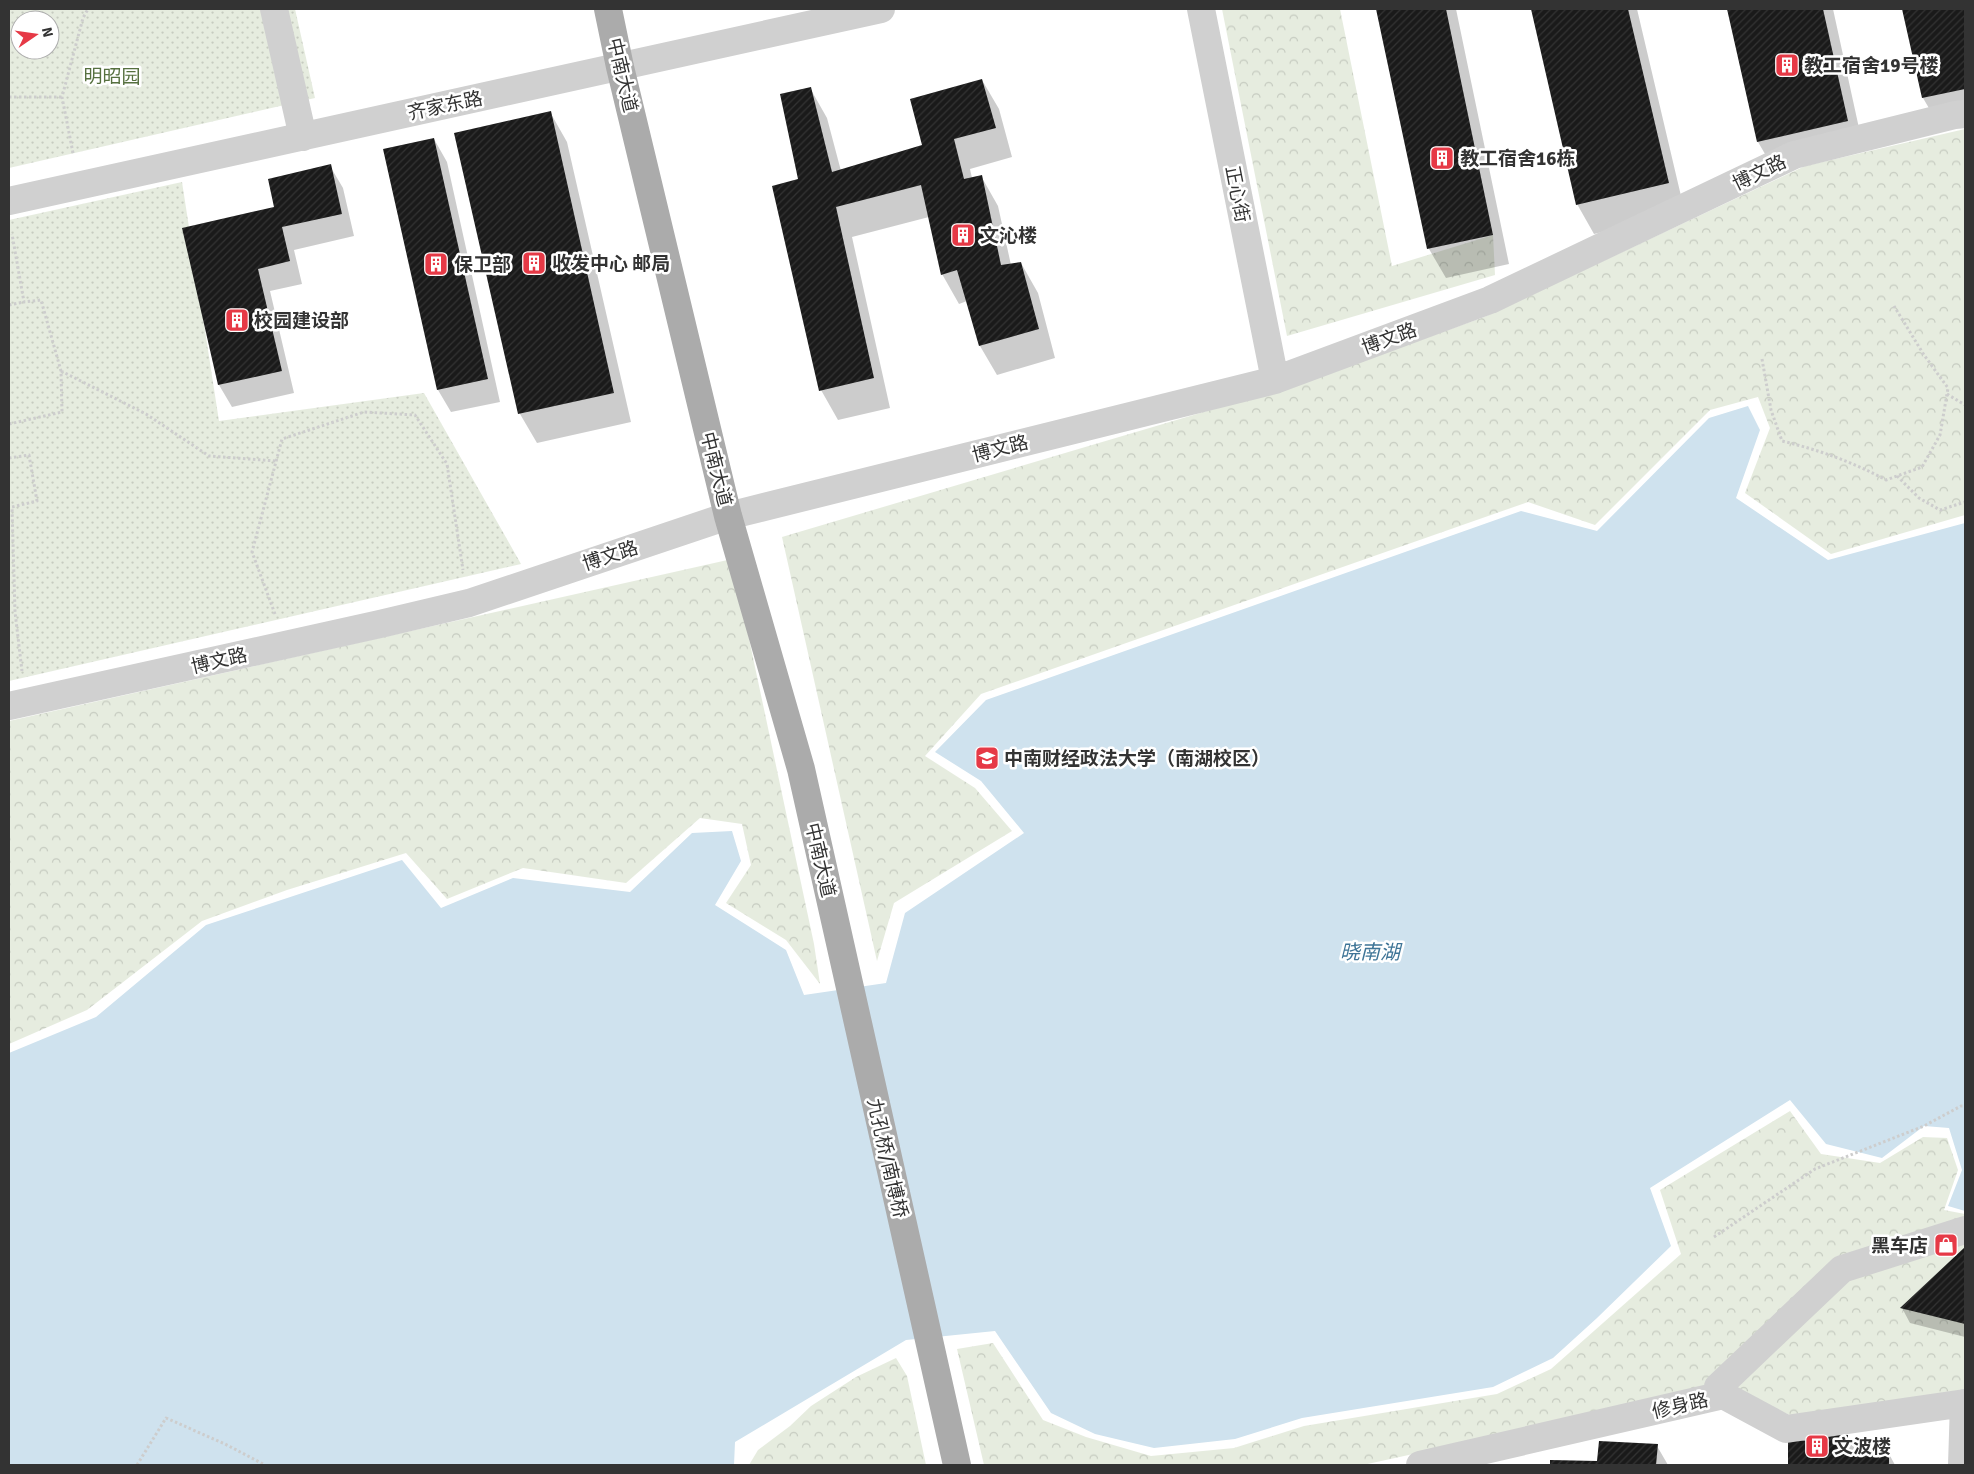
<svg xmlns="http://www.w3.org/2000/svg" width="1974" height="1474" font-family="Signika,'Noto Sans SC',sans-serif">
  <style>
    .forest { fill: url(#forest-crowns) }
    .park { fill: url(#park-dots); fill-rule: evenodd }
    .water { fill: #cfe2ee }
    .shadow { fill: #0003 }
    .building { fill: url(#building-hatch) }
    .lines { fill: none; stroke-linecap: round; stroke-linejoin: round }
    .path { stroke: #cdcdcd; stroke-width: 3; stroke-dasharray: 2.5 2.5; stroke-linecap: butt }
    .minor { stroke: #d0d0d0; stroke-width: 28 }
    .major { stroke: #ababab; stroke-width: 28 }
    .labels { text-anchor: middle; stroke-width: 5; stroke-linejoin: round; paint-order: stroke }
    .poi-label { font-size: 19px; font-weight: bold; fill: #333; stroke: #fff; text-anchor: start }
    .street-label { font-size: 19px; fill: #333; stroke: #fff }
    .park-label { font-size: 19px; fill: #56703f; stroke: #fff }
    .water-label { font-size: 20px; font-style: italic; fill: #3f7597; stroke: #fff }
  </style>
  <defs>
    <pattern id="forest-crowns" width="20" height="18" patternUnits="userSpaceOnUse" patternTransform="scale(1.25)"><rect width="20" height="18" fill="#e6ecdf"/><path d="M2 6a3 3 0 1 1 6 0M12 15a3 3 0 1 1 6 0" fill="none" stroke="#c6cbc0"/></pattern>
    <pattern id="park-dots" width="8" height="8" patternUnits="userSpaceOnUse" patternTransform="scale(1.25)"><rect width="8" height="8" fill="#e6ecdf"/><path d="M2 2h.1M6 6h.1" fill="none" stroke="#c6cbc0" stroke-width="1.8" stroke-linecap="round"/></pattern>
    <pattern id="building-hatch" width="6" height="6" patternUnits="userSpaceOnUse" patternTransform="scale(1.25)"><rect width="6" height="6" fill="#1a1a1a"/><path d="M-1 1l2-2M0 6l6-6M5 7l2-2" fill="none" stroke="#333"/></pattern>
  </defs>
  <rect width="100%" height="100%" fill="#fff"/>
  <path class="forest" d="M1222,9H1340L1392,266L1493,235L1495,275L1287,336Z
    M1965,129V515L1831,554L1745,493L1770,428L1758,397L1710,410L1595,525L1528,502L981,694L925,756L975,788L1012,831L894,903L877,961L782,537L1298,384L1484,317L1805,166Z
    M732,559L814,944L820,984L786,940L726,903L751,865L742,824L700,818L626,883L523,868L447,899L406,853L287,890L202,921L87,1010L9,1044V721Z
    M1790,1111L1821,1154L1880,1163L1923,1137L1947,1138L1958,1170L1944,1210L1965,1214V1390L1795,1417L1718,1387L1363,1465H984L957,1349L993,1343L1043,1420L1086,1437L1151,1456L1234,1448L1304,1426L1497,1394L1551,1369L1681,1254L1660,1190Z
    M896,1358L907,1376L926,1465H749L758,1450L790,1426L811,1406L856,1377Z"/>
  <path class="park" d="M9,9H295L315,98L9,168ZM20,20H50V50H20Z
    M182,182L219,421L424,393L521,564L9,681V220Z"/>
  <path class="water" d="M1748,406L1760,430L1736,498L1828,560L1965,523V1211L1948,1206L1962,1170L1949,1128L1924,1126L1882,1158L1826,1144L1790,1100L1650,1188L1671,1246L1597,1318L1553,1358L1493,1387L1302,1418L1235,1439L1154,1448L1095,1434L1051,1413L995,1331L906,1340L735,1442L734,1465H9V1053L96,1017L206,925L402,860L441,908L513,878L630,892L692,833L732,831L741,861L715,905L786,950L804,995L886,983L905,913L1024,833L981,781L935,752L986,700L1521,511L1597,531L1709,418Z"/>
  <path class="shadow" d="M1377,9H1456L1509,264L1446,278L1429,249Z
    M1532,9H1637L1685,213L1594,234L1577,204Z
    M1728,9H1833L1864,151L1775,171L1758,142Z
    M1904,9H1965V122L1940,127L1923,98Z
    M982,80L999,109L1012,157L970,169L972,178L981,176L998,206L1011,265L1021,263L1038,293L1055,358L997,375L980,346L967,301L959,304L942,274L929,217L852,237L890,408L838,420L821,390L800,180L810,88L827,118L841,171L923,146Z
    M550,112L567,142L631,422L537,443L520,414L455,134Z
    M434,139L447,162L500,402L451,412L438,390L385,150Z
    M330,166L343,188L354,236L294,250L302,284L270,291L294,393L232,407L219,385L183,229L276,208Z
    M1965,1249V1337L1910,1323L1902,1308Z
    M1847,1436L1857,1452H1888L1895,1465H1789V1440L1813,1443Z
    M1657,1446L1668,1465H1551V1461L1598,1462Z"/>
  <path class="building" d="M1376,9H1446L1493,235L1427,249Z
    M1531,9H1628L1669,183L1576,205Z
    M1727,9H1823L1848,121L1757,142Z
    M1902,9H1965V89L1922,98Z
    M982,79L996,128L954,139L964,179L982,175L1001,265L1021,262L1039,329L979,346L957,270L941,275L921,185L836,207L874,378L819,391L772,186L798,179L780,94L811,87L832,172L922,145L910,99Z
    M551,111L614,393L518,414L454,133Z
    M434,138L488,379L437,390L383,149Z
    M331,164L342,214L282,227L290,261L258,269L282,371L218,385L182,228L274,207L268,179Z
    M1965,1247V1324L1900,1308Z
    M1814,1433L1848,1435L1847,1451H1889V1465H1788V1439L1812,1441Z
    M1599,1441L1658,1444L1656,1465H1550V1460L1597,1461Z"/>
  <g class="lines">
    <path class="path" d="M9,97H62
      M73,153L62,97L83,18L88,9
      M9,305L24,302
      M1762,359L1771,410L1782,441C1819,450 1853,462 1886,480L1922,467L1940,435L1948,388L1924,355L1894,306
      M61,371L146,414L209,456L276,461
      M1947,394L1965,405
      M9,424L62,412L61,371L41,300L24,302L12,234
      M9,458L29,455L37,501L12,507L15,612L22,671
      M1897,476L1919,498L1940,510L1965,502
      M275,614L252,552L282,439L364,412L415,415L447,464L463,570
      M1714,1237L1815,1169L1924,1126L1961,1106H1965
      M137,1465L166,1418L225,1444L265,1465"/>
    <path class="minor" d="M274,9L303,137
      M1201,9L1275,380
      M9,201L881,9
      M9,706L380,624L469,603L728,516L1275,380L1490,300L1794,155L1955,115L1965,114
      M1718,1387L1842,1269L1965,1230
      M1420,1465L1723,1395L1786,1429L1965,1403
      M1962,1465L1964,1403"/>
    <path class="major" d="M608,9L620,67L728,516L801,769L957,1465"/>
  </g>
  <defs>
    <g id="building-square" transform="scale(1.25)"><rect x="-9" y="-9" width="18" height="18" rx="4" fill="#e63946" stroke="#fff"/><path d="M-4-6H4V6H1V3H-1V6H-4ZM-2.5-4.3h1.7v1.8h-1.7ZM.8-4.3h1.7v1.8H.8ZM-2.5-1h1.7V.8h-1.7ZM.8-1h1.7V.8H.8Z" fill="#fff"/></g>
    <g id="university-square" transform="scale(1.25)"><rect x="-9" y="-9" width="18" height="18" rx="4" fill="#e63946" stroke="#fff"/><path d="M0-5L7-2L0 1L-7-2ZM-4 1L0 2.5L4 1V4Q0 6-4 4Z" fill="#fff"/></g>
    <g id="shop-square" transform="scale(1.25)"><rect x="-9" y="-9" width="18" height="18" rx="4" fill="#e63946" stroke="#fff"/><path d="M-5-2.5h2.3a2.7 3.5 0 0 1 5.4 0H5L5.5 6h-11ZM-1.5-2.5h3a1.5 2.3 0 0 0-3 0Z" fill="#fff"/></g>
  </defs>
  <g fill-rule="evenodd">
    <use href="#building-square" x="1787" y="65"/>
    <use href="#building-square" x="1442" y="158"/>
    <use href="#building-square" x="963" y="235"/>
    <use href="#building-square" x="534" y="263"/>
    <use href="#building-square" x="436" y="264"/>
    <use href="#building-square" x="237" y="320"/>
    <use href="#university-square" x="987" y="758"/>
    <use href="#shop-square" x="1946" y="1245"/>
    <use href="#building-square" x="1817" y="1446"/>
  </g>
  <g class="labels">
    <g class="poi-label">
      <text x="1804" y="72">教工宿舍19号楼</text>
      <text x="1460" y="165">教工宿舍16栋</text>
      <text x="980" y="242">文沁楼</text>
      <text x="552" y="270">收发中心 邮局</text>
      <text x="454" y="271">保卫部</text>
      <text x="254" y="327">校园建设部</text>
      <text x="1004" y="765">中南财经政法大学（南湖校区）</text>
      <text x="1928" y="1252" text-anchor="end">黑车店</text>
      <text x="1834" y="1453">文波楼</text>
    </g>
    <g class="street-label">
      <text transform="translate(623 75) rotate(77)" y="7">中南大道</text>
      <text transform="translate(445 105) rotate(-12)" y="7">齐家东路</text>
      <text transform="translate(1759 172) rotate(-26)" y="7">博文路</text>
      <text transform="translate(1238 194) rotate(79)" y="7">正心街</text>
      <text transform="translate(1389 338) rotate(-20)" y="7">博文路</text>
      <text transform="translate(1000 448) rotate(-14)" y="7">博文路</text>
      <text transform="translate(717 469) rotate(76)" y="7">中南大道</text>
      <text transform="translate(610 555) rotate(-18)" y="7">博文路</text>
      <text transform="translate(219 660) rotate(-13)" y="7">博文路</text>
      <text transform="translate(821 860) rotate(77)" y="7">中南大道</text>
      <text transform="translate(888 1158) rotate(77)" y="7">九孔桥/南博桥</text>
      <text transform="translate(1680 1405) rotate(-13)" y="7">修身路</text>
    </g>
    <g class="park-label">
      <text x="112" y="83">明昭园</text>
    </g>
    <g class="water-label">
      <text x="1370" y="959">晓南湖</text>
    </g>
  </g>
  <rect width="1974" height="1474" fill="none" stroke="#333333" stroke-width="20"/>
  <g transform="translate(35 35) rotate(77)"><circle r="24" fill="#ffffff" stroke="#adadad"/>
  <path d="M0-4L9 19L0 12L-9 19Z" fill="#e63946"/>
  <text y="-8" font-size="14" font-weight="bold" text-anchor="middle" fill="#333333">N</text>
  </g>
</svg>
